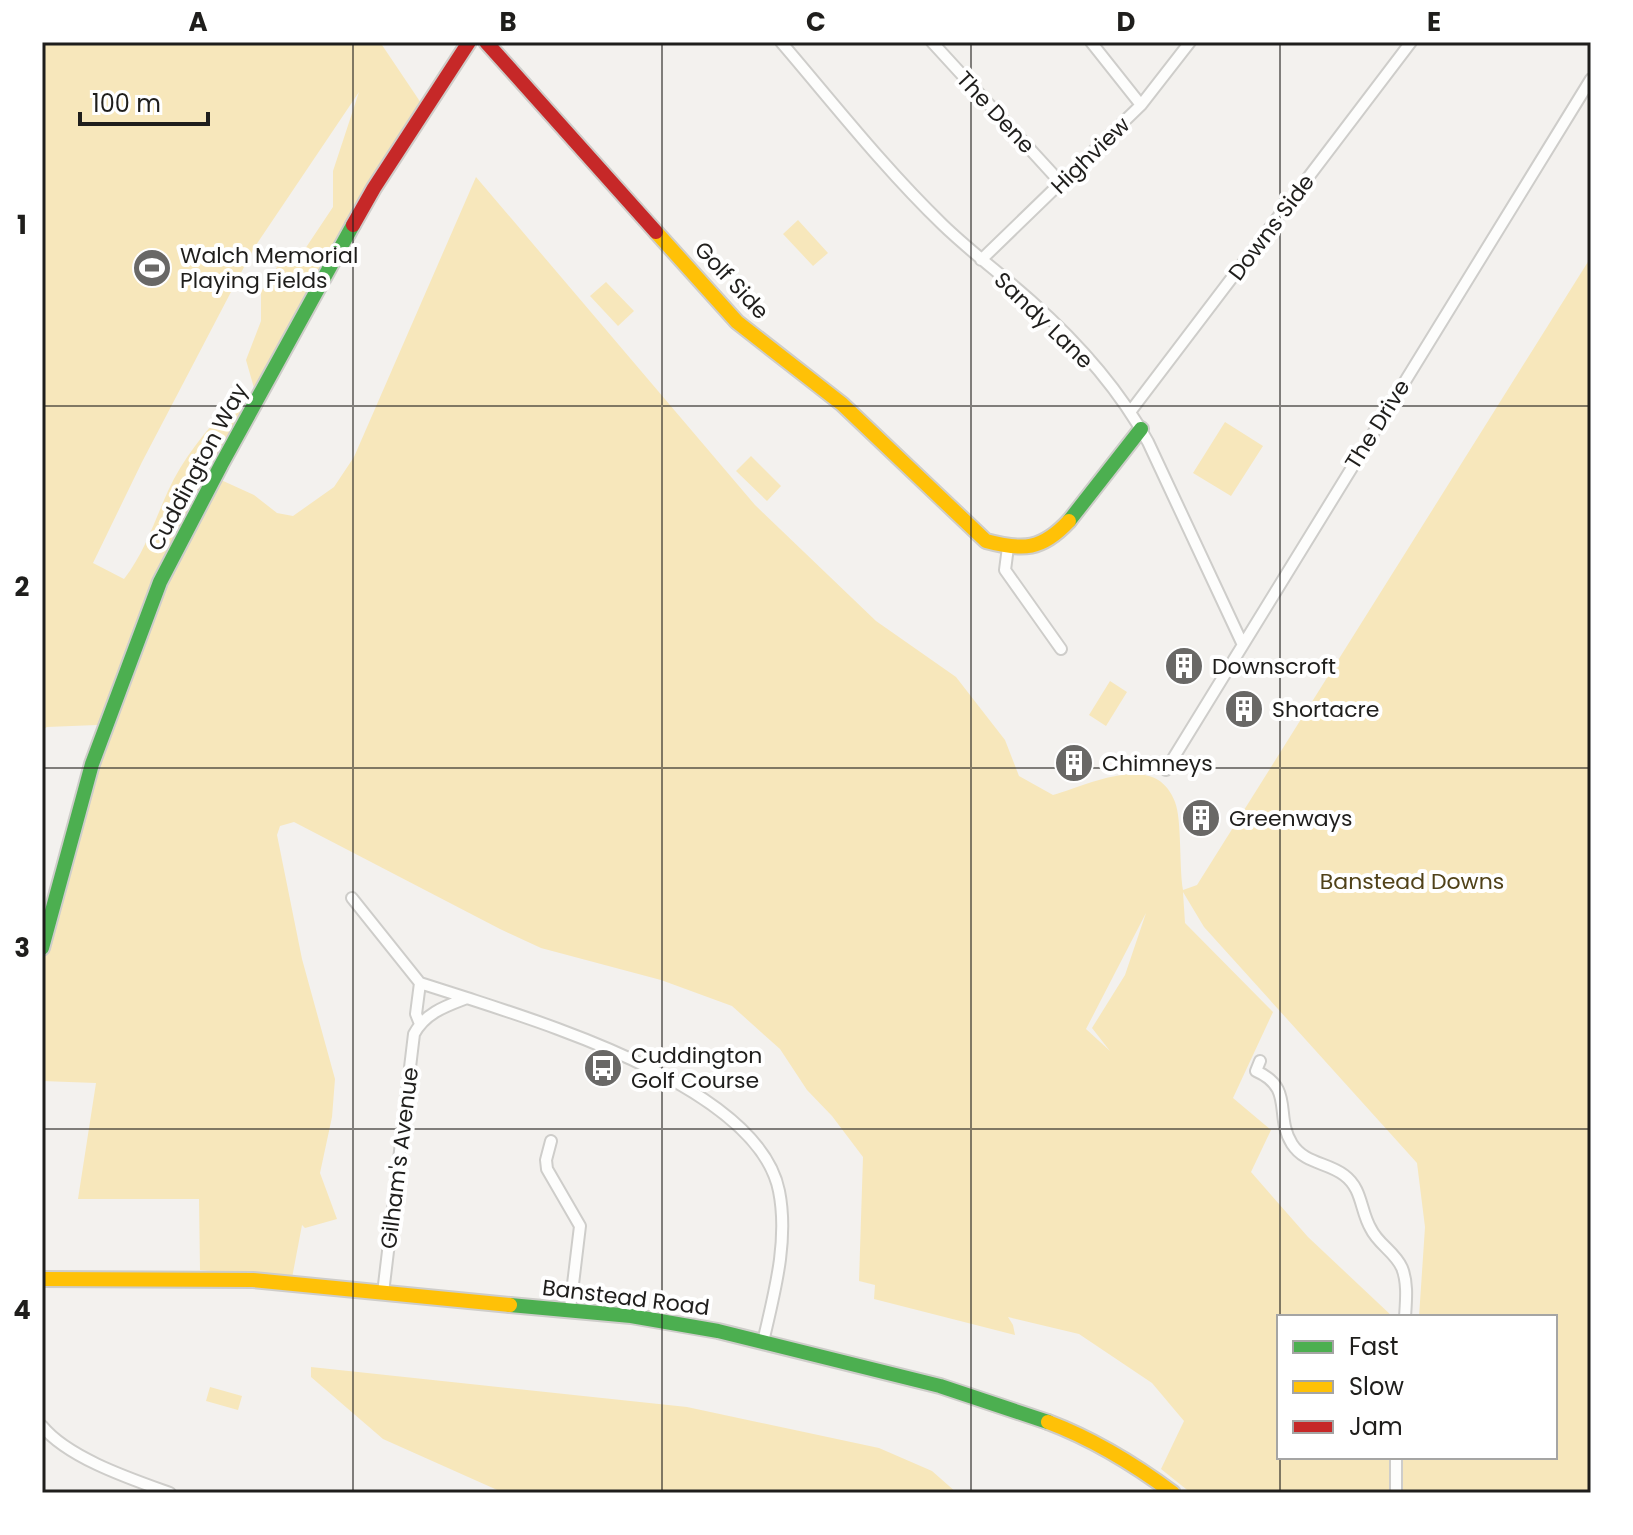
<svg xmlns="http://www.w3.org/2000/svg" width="1633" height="1535" font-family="Poppins,sans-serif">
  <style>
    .green { fill: #f7e7bb; fill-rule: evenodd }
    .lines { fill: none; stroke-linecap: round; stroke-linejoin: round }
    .street-casing { stroke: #cecdca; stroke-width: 14 }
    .fast-casing { stroke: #cecdca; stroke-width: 18 }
    .slow-casing { stroke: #cecdca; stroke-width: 18 }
    .jam-casing { stroke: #cecdca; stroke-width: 18 }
    .street { stroke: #fdfdfc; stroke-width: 10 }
    .fast { stroke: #4caf50; stroke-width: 14 }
    .slow { stroke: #ffc107; stroke-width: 14 }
    .jam { stroke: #c62828; stroke-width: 14 }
    .grid { fill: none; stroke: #1f1e1c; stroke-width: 2; stroke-opacity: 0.55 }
    .labels { text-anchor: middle; stroke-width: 8; stroke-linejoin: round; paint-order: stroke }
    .street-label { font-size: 22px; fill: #1f1e1c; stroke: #fff }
    .poi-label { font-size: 22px; fill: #1f1e1c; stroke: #fff; text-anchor: start }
    .park-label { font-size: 22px; fill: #504219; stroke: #fff }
    .neatline { fill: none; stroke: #1f1e1c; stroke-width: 3 }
    .grid-label { font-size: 26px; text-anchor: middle; font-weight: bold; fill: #1f1e1c }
  </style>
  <rect width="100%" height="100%" fill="#f3f1ee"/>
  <path class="green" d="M42,42H380L423,106L340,234L254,388L246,360L261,321V292L284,256L303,252L333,207V171L359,92L254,248L142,462L93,563L124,579C145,552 154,522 168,491C182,460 206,430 229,406L244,410L221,480L254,495L277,513L293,516L334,487L354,457L476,177L755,505L876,621L956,677L1005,740L1019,776L1053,795C1091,784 1156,750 1175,802C1182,820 1179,867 1183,890L1197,885L1591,257V1493H1191L1161,1469L1184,1421L1152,1383L1079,1334L1008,1317L1013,1325L1015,1335L874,1299L875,1285L859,1281L863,1157L832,1116L807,1090L780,1049L732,1006L661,980L541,948L500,929L294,822L280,826L277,835L302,959L335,1079L332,1117L320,1173L337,1219L305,1228L302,1225L292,1278L200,1270L199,1199H78L96,1083L42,1081V941L100,740L97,725L47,727L42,730ZM1183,892L1204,927L1417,1163L1425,1227L1419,1317H1555V1457H1279V1317H1393L1308,1237L1251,1172L1271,1130L1233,1098L1273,1012L1185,923ZM1146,913L1125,975L1092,1028L1110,1051L1086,1029Z
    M798,220L828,253L813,266L783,234Z
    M606,282L634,311L618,326L590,296Z
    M1225,422L1263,446L1231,496L1193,473Z
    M751,456L781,486L767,501L736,471Z
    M1110,681L1127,692L1106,726L1089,715Z
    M311,1367L687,1407L879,1448L932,1471L957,1493H504L383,1439L311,1377Z
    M210,1387L242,1396L238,1410L206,1401Z"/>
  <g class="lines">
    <g class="street-casing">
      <path id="street" d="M781,42C834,104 884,168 943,225C971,252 1002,275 1031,301C1076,341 1119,389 1148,442L1242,643
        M932,42L1061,183
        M1091,42L1141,105
        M981,260L1141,105L1190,42
        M1130,412L1411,42
        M1008,547L1005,570L1061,649
        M1166,770L1591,79
        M352,898L420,983L467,998
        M420,1024L416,1014L420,983
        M1260,1061L1256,1071C1295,1088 1274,1116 1292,1144C1305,1164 1327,1162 1344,1175C1363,1189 1360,1211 1371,1229C1378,1244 1395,1252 1402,1268C1408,1283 1406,1301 1405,1317
        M551,1141L546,1160L547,1169L580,1226L570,1309
        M383,1293L414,1034C425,1013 446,1006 467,998C553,1026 759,1090 779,1191C789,1241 774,1294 763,1342
        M42,1426C68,1458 131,1479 170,1493
        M1396,1493V1457"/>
    </g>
    <g class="fast-casing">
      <path id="fast" d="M1069,521L1141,429
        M42,948L92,764L160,582L221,465L353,225
        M510,1305L631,1316L718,1331L940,1386L1048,1422"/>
    </g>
    <g class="slow-casing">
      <path id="slow" d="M656,232L737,322L842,404L986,541C1023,551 1042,550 1069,521
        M42,1279L253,1280L510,1305
        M1048,1422C1093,1439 1134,1464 1173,1493"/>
    </g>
    <g class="jam-casing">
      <path id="jam" d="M486,42L656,232
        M353,225L374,188L469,42"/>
    </g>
    <use href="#street" class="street"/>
    <use href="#fast" class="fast"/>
    <use href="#slow" class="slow"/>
    <use href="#jam" class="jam"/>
  </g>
  <path class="grid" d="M353,42V1493M662,42V1493M971,42V1493M1280,42V1317M42,406H1591M42,768H1591M42,1129H1591M1280,1457V1493"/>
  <defs>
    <g id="stadium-disc" transform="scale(2)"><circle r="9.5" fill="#696866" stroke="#fff"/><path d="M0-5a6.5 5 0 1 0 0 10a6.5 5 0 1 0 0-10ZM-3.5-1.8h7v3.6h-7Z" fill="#fff"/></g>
    <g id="building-disc" transform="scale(2)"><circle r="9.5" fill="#696866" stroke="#fff"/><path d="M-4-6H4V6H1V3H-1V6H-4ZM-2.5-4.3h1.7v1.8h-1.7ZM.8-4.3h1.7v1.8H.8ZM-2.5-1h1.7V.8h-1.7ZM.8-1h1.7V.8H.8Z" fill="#fff"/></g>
    <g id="bus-disc" transform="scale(2)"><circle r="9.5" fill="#696866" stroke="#fff"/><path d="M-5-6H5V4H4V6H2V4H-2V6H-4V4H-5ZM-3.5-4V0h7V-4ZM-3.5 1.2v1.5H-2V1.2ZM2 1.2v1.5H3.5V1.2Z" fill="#fff"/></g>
  </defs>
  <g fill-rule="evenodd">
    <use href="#stadium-disc" x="152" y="268"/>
    <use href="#building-disc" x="1184" y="666"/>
    <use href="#building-disc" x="1244" y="709"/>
    <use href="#building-disc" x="1074" y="763"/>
    <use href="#building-disc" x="1201" y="818"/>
    <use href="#bus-disc" x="603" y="1068"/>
  </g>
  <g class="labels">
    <g class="street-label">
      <text transform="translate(996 112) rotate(47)" y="8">The Dene</text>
      <text transform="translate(1090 155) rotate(-44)" y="8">Highview</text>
      <text transform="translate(1271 227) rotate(-53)" y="8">Downs Side</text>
      <text transform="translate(732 280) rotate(47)" y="8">Golf Side</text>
      <text transform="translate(1044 320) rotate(44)" y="8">Sandy Lane</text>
      <text transform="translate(1377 424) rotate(-58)" y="8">The Drive</text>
      <text transform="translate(197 467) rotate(-62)" y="8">Cuddington Way</text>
      <text transform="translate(399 1158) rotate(-83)" y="8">Gilham's Avenue</text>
      <text transform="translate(626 1297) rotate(7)" y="8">Banstead Road</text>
    </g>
    <g class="poi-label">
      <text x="180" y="263">Walch Memorial<tspan x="180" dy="25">Playing Fields</tspan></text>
      <text x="1212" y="674">Downscroft</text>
      <text x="1272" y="717">Shortacre</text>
      <text x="1102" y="771">Chimneys</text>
      <text x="1229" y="826">Greenways</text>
      <text x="631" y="1063">Cuddington<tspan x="631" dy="25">Golf Course</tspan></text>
    </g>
    <g class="park-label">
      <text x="1412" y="889">Banstead Downs</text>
    </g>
  </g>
  <rect width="1633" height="1535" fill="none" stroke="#ffffff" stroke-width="88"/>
  <rect x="1277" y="1315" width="280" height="144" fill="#ffffff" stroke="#a5a5a4" stroke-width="2"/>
  <rect x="1293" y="1341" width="40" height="12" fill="#4caf50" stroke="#a5a5a4" stroke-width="2"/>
  <text x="1349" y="1355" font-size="24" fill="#1f1e1c">Fast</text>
  <rect x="1293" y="1381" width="40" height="12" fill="#ffc107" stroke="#a5a5a4" stroke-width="2"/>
  <text x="1349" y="1395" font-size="24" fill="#1f1e1c">Slow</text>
  <rect x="1293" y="1421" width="40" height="12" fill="#c62828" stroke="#a5a5a4" stroke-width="2"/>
  <text x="1349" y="1435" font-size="24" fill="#1f1e1c">Jam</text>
  <path d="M80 112v12h128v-12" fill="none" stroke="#1f1e1c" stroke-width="4"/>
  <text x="92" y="112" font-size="24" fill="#1f1e1c" stroke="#ffffff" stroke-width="6" paint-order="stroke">100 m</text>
  <rect x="44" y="44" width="1545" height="1447" class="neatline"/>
  <g class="grid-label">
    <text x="198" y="31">A</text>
    <text x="508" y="31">B</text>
    <text x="816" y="31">C</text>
    <text x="1126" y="31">D</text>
    <text x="1434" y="31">E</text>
    <text x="22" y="234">1</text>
    <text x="22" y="596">2</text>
    <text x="22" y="957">3</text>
    <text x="22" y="1319">4</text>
  </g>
</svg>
